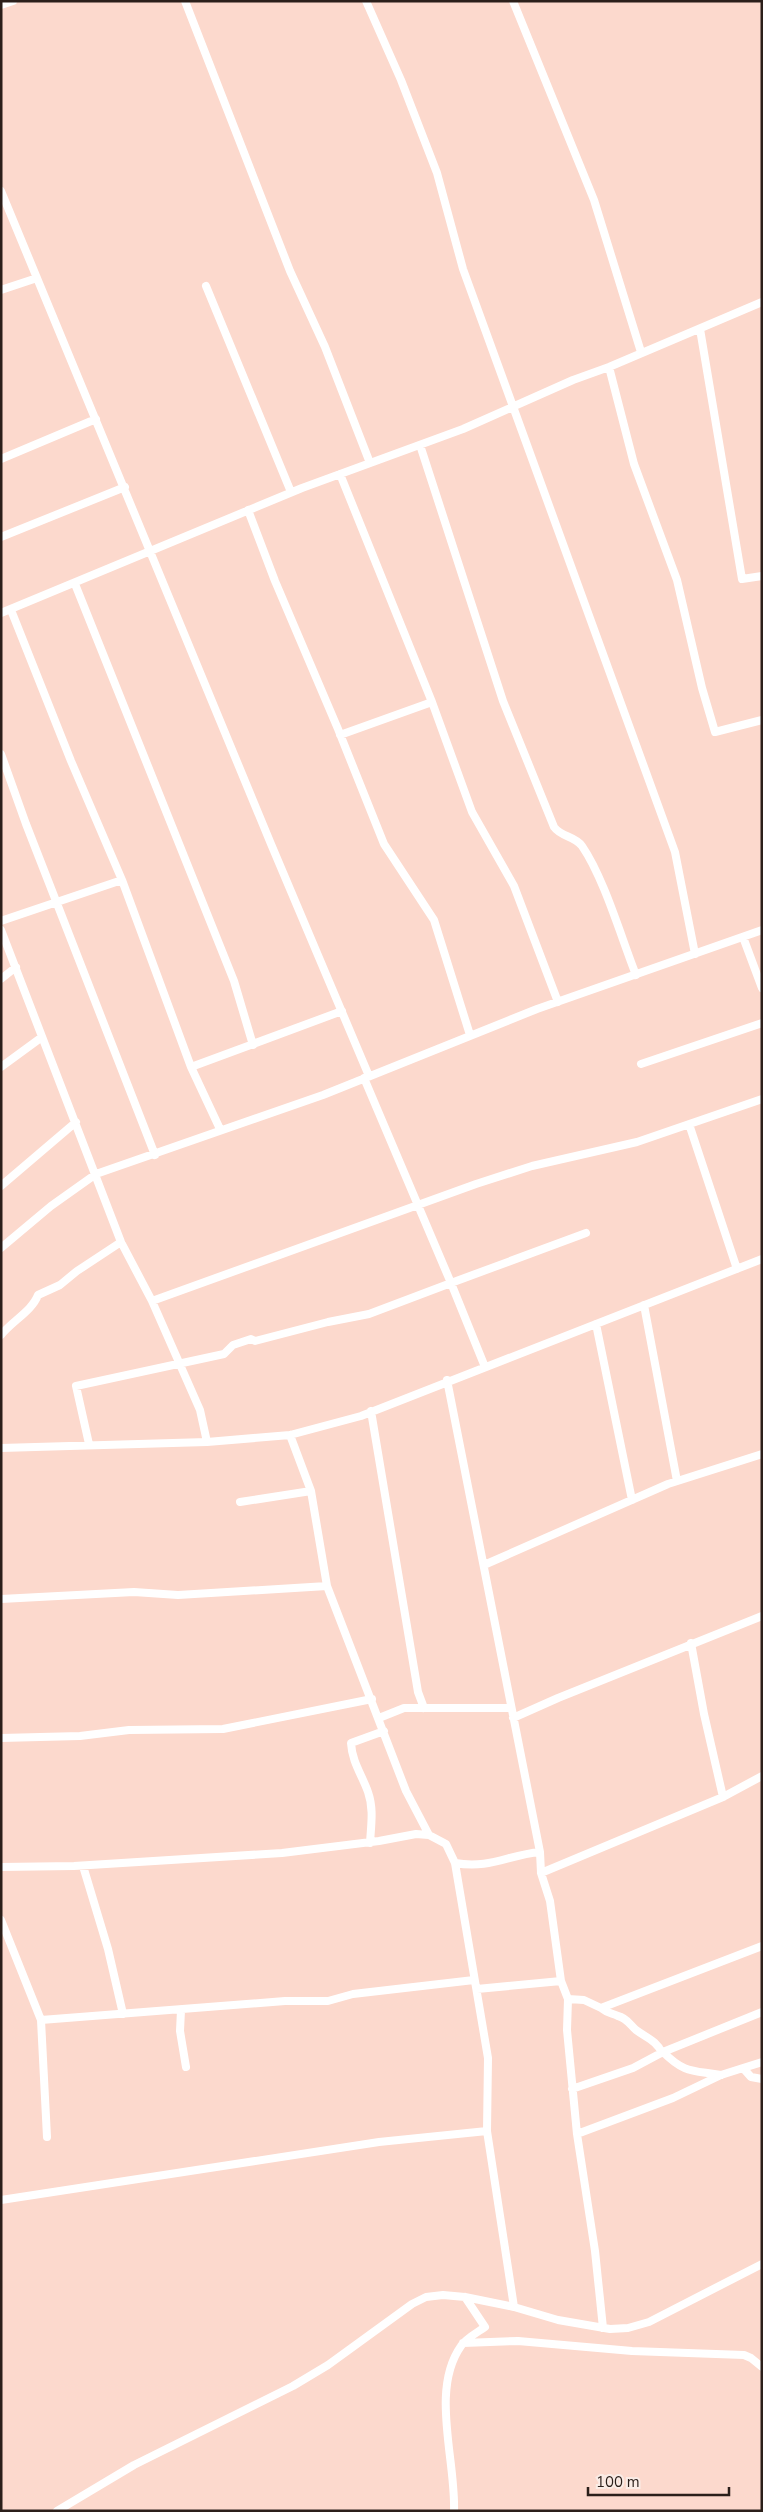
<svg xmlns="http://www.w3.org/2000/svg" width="763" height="2512" font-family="'Nunito Sans',sans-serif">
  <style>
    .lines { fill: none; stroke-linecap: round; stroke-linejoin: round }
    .street { stroke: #fff; stroke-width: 8 }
  </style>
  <rect width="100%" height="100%" fill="#fcd9cd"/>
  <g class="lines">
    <path class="street" d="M185,1L290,271L325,347L370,463
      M366,1L401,80L437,173L463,269L675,852L695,954
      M513,1L594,200L641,352
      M1,5L13,1
      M1,191L271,844L369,1076
      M206,286L291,492
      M1,290L37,278
      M700,329L742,579L762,576
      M609,367L634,464L677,580L702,688L715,732L762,720
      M420,445L503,701L554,827C561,837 575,836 582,846C604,878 621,937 636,975
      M1,459L96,419
      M340,474L432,702L472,812L514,886L558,1002
      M248,510L275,581L338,729L384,844L434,920L470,1035
      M1,537L125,487
      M75,584L234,981L253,1045
      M11,610L71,761L122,880L191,1067L220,1129
      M1,613L302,488L463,429L573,380L609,367L762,302
      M340,735L432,702
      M1,754L26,824L155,1155
      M1,921L122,880
      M1,930L121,1242L152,1301L200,1410L207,1442
      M743,937L762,988
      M1,979L16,967
      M641,1064L762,1023
      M1,1067L42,1037
      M191,1067L342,1011
      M364,1078L451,1283L586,1233
      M689,1124L737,1269
      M1,1186L76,1122
      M1,1248L51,1206L96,1174L323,1095L537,1009L762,930
      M152,1301L476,1184L532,1166L637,1142L762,1099
      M644,1305L677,1481
      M596,1324L632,1500
      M1,1335C12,1321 32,1311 38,1295L60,1285L77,1271L121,1242
      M447,1380L540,1852L541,1873L550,1901L561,1981L568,1999L567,2030L577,2134L595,2251L603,2328
      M371,1411L418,1692L424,1708
      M290,1435L311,1491L327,1586L406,1791L429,1835
      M89,1444L76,1386L224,1354L233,1345L251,1339L255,1341L328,1322L369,1314L451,1283L485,1367
      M1,1448L207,1442L290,1435L361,1416L762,1259
      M240,1502L311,1491
      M484,1565L668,1484L762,1454
      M1,1599L134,1592L178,1595L327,1586
      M691,1643L704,1714L723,1797
      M379,1718L404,1708H511
      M513,1718L558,1698L762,1616
      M1,1738L80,1736L129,1730L223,1729L372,1699
      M370,1843C371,1825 374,1809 368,1792C362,1775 352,1762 351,1743L384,1731
      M455,1863C490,1869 508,1855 540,1852
      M83,1866L108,1949L123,2014
      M1,1867L74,1866L282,1853L379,1841L416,1834L429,1835L446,1844L455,1863L488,2058L487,2131L514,2307
      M541,1873L723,1797L762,1776
      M1,1920L41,2020L47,2137
      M477,1989L561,1981
      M568,1999L584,2000L601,2008L762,1946
      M601,2008C607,2013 611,2013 618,2016C627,2018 630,2025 636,2030C647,2038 657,2041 662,2053
      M181,2010L180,2031L186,2067
      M41,2020L285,2001H328L353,1994L474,1980
      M663,2052C685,2074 693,2070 721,2075
      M743,2068L762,2062
      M572,2089L633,2068L663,2052L762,2012
      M577,2134L673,2098L721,2075L743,2068L751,2077L762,2079
      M1,2200L379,2142L487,2131
      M463,2343L518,2341L632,2351L744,2355L751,2358L762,2367
      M57,2511L134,2465L293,2386L328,2365L412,2304L426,2297L443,2295L465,2297L514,2307L558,2320L610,2329L628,2328L649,2322L762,2264
      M454,2511C456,2460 430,2390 461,2346C465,2339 478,2332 485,2327L465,2297"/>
  </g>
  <rect width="763" height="2512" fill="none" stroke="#2b1f1a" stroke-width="5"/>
  <path d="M588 2487v8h141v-8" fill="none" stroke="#2b1f1a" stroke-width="2.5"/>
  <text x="596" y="2487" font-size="15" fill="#2b1f1a" stroke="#faece6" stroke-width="4" paint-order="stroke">100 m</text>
</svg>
